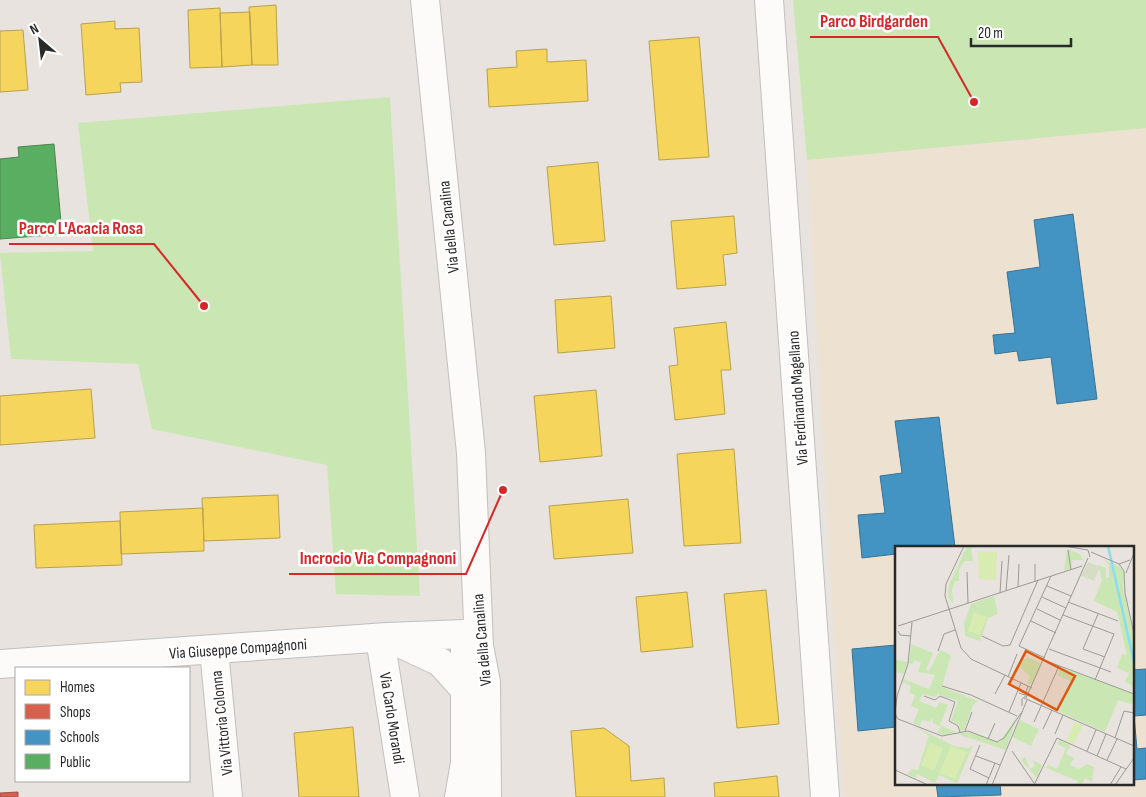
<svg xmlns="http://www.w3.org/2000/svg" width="1146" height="797" font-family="'Sofia Sans Condensed',sans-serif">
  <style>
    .education { fill: #ede2d1; fill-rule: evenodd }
    .green { fill: #cae7b3 }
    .homes { fill: #f6d55c; stroke: #b8a14d }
    .shops { fill: #d6604d; stroke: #a25042 }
    .schools { fill: #4393c3; stroke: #3b7395 }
    .public { fill: #5aae61; stroke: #4b8650 }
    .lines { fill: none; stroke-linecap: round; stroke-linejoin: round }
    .street-casing { stroke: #c1bfc0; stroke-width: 30 }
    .secondary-casing { stroke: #c1bfc0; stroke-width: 30 }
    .street { stroke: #fcfbfa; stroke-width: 28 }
    .secondary { stroke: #fcfbfa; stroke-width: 28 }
    .labels { text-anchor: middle; stroke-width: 5; stroke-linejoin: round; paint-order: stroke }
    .street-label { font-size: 16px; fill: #292929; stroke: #fff }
    .inset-river { fill: none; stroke: #8adcf2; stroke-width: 2.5 }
    .inset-road { fill: none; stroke: #9c9996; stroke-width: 1 }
    .view { fill: #de570d; fill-opacity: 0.15; stroke: #de570d; stroke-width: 2.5 }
    .inset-edge { fill: none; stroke: #292929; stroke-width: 2.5 }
    .leader { fill: none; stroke: #d62828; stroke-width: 2 }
    .callout-dot { fill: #d62828; stroke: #fff; stroke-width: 2 }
    .callout-label { font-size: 18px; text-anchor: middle; font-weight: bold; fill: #d62828; stroke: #fff; stroke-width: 5; stroke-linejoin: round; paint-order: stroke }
  </style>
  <rect width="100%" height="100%" fill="#e8e3de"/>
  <path class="education" d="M1146,128V797H843L807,160ZM896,547H1132V783H896Z"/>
  <path class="green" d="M793,0H1146V128L807,160Z
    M390,97L420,596L336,594L327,465L152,429L138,364L11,359L0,253L93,251L78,123Z"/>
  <path class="homes" d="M276,5L278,65H252L249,7Z
    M220,8L222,67L190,68L188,10Z
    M250,12L252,65L222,67L220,13Z
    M115,21V29L139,28L142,82L120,83L121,92L86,95L81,24Z
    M23,30L28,90L0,92V31Z
    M699,37L709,157L659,160L649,41Z
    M547,49V62L586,60L588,101L489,107L487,69L517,67L516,51Z
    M598,162L605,241L554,245L547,167Z
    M734,216L737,253L723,255L726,285L677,289L671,221Z
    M611,296L615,348L558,353L555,300Z
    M726,322L731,370H721L725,414L675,420L669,366L678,365L674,328Z
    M91,389L95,438L0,445V396Z
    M596,390L602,456L540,462L534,396Z
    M734,449L741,543L684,546L677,454Z
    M278,495L280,538L204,541L202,498Z
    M628,499L633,553L554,559L549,506Z
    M203,508L204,551L121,554L120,512Z
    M120,521L122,565L36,568L34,525Z
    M766,590L779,724L737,728L724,594Z
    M687,592L693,647L641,652L636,597Z
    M353,727L359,797H299L294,733Z
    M604,728L629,746L631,781L664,778L665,797H576L571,731Z
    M777,776L779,797H715L714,783Z"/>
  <path class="shops" d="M18,792V797H0V793Z"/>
  <path class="schools" d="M1073,214L1097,399L1057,404L1051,357L1019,361L1017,351L995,354L993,335L1015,333L1007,272L1040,267L1034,220Z
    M939,417L955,547H896V554L862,558L858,515L885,513L880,476L902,473L895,421Z
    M896,645V727L858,731L852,649Z
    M1146,669V715L1134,716L1137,749L1146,748V779L1132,780V670Z
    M936,783H1000L1001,795L938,797Z"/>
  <path class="public" d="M54,144L62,234L0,239V159L19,157L18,147Z"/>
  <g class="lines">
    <g class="street-casing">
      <path id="street" d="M769,0L825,797
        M380,638L405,797
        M393,640L440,662L466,691
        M214,650L228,797
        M0,664L387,637L465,634L479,646"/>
    </g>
    <g class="secondary-casing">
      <path id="secondary" d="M425,0L471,453L479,646L486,682L487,797
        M459,797L465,763V645"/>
    </g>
    <use href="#street" class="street"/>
    <use href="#secondary" class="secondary"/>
  </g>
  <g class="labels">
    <g class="street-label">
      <text transform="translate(448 227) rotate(-96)" y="6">Via della Canalina</text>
      <text transform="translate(797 398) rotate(-94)" y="6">Via Ferdinando Magellano</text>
      <text transform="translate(481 640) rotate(-95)" y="6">Via della Canalina</text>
      <text transform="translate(238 648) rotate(-4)" y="6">Via Giuseppe Compagnoni</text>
      <text transform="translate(393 718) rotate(81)" y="6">Via Carlo Morandi</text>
      <text transform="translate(221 723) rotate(-96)" y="6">Via Vittoria Colonna</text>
    </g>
  </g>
  <g transform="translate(895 546)">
    <rect width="239" height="239" fill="#e8e3de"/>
    <path d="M72,0H76L78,15H70L64,23V35H60L57,44L58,57L53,52L54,39ZM172,3L185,8L188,14H177L176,23L169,25ZM209,14L224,20L229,26L228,41L239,91V147L236,139L230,136L234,127L222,122L227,108L232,109L222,66L199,55L207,34L203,19L211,22V32H214V19ZM99,50L103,68L93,72L85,95L70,90L69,77L76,58ZM16,98L38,107L31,124L34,125L45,104L56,109L47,141L83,155L78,159L69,184L65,185L64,179L56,175L63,155L43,148L40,151L28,148L24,155L41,162L44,156L53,159L45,179L61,186L51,189L42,187L46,181L38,177L37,172L35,176L27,174L25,180L18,177L24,163L16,160L20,149L14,147L16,140L7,136L9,133L34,143L40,129L23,126L26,117L20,114L18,118L14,117ZM132,111L146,117L136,139L132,137L135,131L124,120ZM0,114L13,116L9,128L0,126ZM165,121L239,148V159L223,154L210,186L164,166L177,136L162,129ZM122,170L111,204L62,188L74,186L105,196ZM125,174L144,183L136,200L117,191ZM21,181L59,200L73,202L78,199L62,237L44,229L40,237L22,228L21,232L12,228L17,223L23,224L34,190ZM164,194L175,199L171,208L179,212L175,219L184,223L192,218L199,221L197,236L190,232L187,239H181L183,235L151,222L153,219L162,223L171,202L162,198ZM130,211L135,223L140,219L137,214L147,219L142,232L126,214Z" fill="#cae7b3"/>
    <path d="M193,16L205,21L199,35L186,30Z" fill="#d5dec4"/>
    <path d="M83,5L102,6L101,34L84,33ZM79,66L92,71L85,89L73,85ZM180,176L188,179L179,198L171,194ZM35,196L48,202L39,225L26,219ZM56,200L72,206L60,233L44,227Z" fill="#d8ebb0"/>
    <path class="inset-river" d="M213,0L239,116"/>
    <path class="inset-road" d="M69,0L51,38L50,50L66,102L76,113L137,142M169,0L193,4L195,11M173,4L176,24M196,6L224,18L235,14M224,18L229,25L230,47L239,88M72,26L73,57M231,27L239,7M140,35V18M152,40L176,50M123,41L124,18M111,45L114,9M105,47L107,15M147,51L171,62M173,56L223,75M142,63L165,74M203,68L188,103L210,111M168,69L219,88L200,134M136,75L161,87M17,76L13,118L2,150L0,168L3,173L47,190L73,185L102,196L109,192L126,167M3,80L187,20M3,85L5,89L16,90M87,90L108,100L115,99L143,34M154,103L216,126M43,105L49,88L60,84M150,112L124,100L156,30M149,114L239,148M113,131L122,108M47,140L76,149L122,170M124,147L130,149L133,140M100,148L110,129M29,150L40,154L45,150L60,156L54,175L63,180L65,186M129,152L239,200M131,152L193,12M127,160V153L134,147M114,166L126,137M139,176L164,120M148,183L157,164M70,185L77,166M160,188L168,169M220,192L229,165L239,167M93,193L100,177M85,199L75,223L94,232M117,205L139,237M192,205L201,184M81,210L105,219M202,210L211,188M212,214L222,193M0,224L33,239M91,239L100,217M97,239L132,154M139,239L162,192L231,223M215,239L226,221M220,239L239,212"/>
    <path class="view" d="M131,105L180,130L162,164L114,138Z"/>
    <rect width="239" height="239" class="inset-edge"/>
  </g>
  <path class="leader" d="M974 102L938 37H810M204 306L154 244H9M503 490L466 574H289"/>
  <g class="callout-dot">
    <circle cx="974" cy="102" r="5"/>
    <circle cx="204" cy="306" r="5"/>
    <circle cx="503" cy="490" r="5"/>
  </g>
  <g class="callout-label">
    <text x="874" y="27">Parco Birdgarden</text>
    <text x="81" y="234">Parco L'Acacia Rosa</text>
    <text x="378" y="564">Incrocio Via Compagnoni</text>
  </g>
  <rect x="15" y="667" width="175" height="115" fill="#ffffff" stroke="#a9a9a9"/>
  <rect x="25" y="680" width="25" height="15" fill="#f6d55c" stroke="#a9a9a9"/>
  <text x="60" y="692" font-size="15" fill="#292929">Homes</text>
  <rect x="25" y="704" width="25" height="15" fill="#d6604d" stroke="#a9a9a9"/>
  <text x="60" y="717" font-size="15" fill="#292929">Shops</text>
  <rect x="25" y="730" width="25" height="15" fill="#4393c3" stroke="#a9a9a9"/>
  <text x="60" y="742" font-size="15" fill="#292929">Schools</text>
  <rect x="25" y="754" width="25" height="15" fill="#5aae61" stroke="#a9a9a9"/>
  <text x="60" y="767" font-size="15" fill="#292929">Public</text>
  <g transform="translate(40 40) rotate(332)" stroke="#ffffff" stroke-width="4" paint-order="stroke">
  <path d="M0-4L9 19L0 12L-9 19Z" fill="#292929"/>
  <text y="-8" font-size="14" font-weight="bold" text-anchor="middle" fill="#292929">N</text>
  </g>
  <path d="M971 38v8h100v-8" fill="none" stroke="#292929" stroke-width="2.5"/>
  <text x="978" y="38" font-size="15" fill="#292929" stroke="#ffffff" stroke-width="4" paint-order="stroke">20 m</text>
</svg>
